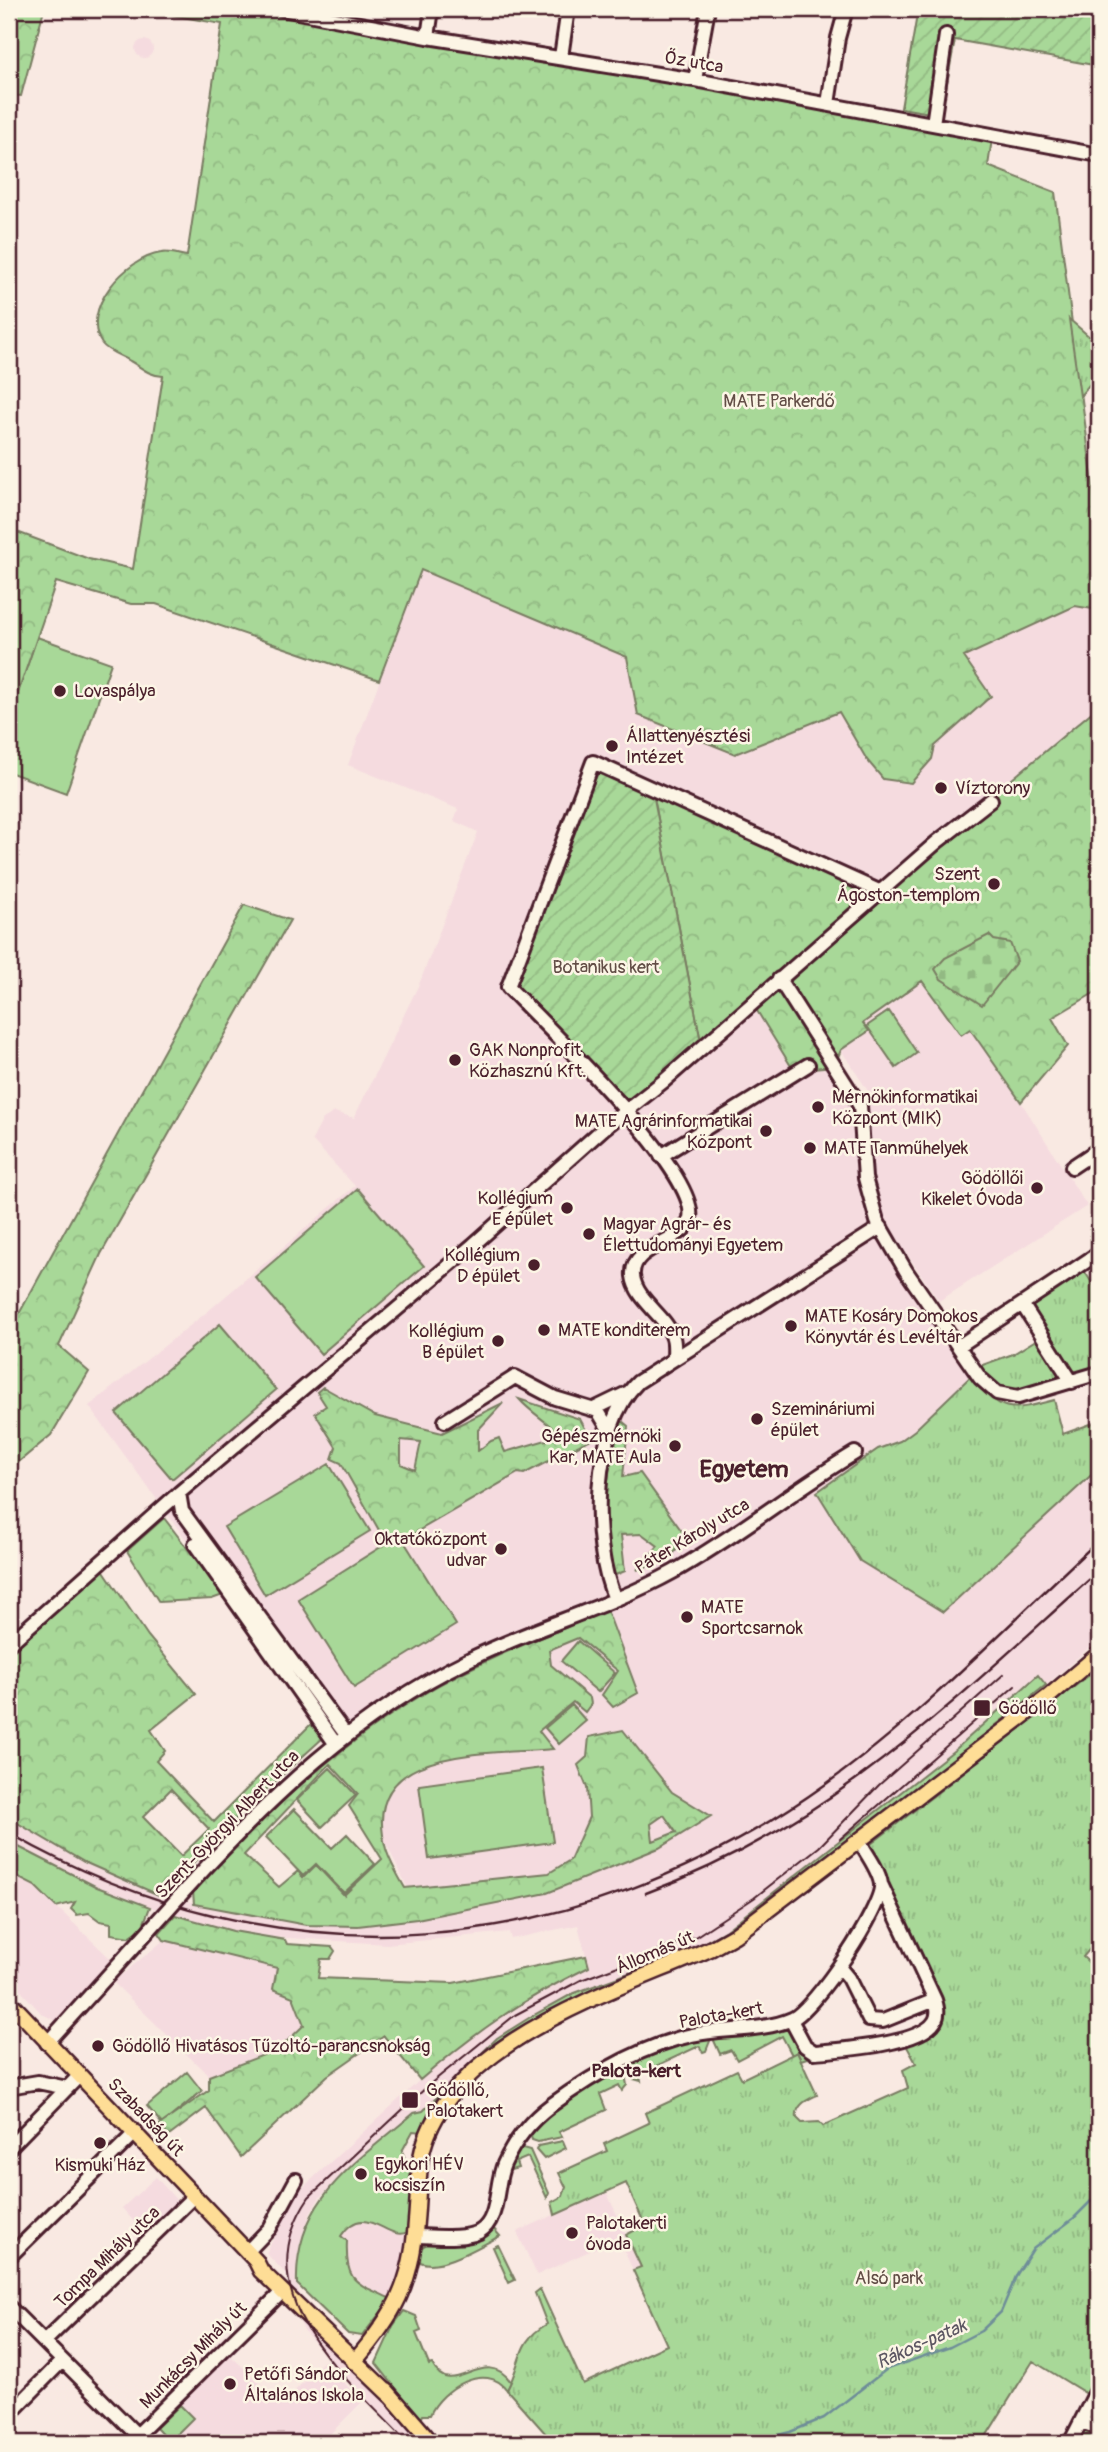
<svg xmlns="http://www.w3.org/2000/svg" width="1108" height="2452" font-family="Pangolin,sans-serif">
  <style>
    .built { fill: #f5dbdf }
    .grass { fill: #a8d898; stroke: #797c62; stroke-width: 2 }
    .forest { fill: url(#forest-crowns); stroke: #797c62; stroke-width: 2; fill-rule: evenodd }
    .cemetery { fill: url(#cemetery-stones); stroke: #797c62; stroke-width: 2 }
    .park { fill: url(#park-tufts); stroke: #797c62; stroke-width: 2 }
    .garden { fill: url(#garden-furrows); stroke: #797c62; stroke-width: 2 }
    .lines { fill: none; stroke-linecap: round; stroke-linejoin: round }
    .stream { stroke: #6e8d98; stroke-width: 2.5 }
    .minor-casing { stroke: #4a1f2b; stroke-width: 18 }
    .major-casing { stroke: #4a1f2b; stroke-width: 19 }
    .minor { stroke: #fcf5e5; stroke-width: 12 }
    .major { stroke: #fedd96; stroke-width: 14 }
    .tram { stroke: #4a1f2b; stroke-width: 2 }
    .rail { stroke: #4a1f2b; stroke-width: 2.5 }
    .minor-bridge-casing { stroke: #4a1f2b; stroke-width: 18; stroke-linecap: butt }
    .minor-bridge { stroke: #fcf5e5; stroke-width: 12 }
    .poi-dot { fill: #4a1f2b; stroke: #fcf5e5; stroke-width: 2.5 }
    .labels { text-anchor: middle; stroke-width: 5; stroke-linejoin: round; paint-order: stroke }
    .street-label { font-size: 18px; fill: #4a1f2b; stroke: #fcf5e5 }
    .park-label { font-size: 18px; fill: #624d46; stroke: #fcf5e5 }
    .poi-label { font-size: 18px; fill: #4a1f2b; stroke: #fcf5e5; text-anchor: start }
    .neighbourhood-label { font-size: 19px; font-weight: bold; fill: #4a1f2b; stroke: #fcf5e5 }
    .water-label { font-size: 19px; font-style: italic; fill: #5c5662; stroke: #fcf5e5 }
    .district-label { font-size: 24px; font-weight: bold; fill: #4a1f2b; stroke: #fcf5e5 }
  </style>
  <defs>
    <pattern id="forest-crowns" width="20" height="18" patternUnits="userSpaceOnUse" patternTransform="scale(1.75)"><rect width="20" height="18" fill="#a8d898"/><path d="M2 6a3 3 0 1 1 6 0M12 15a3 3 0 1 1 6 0" fill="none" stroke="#92b983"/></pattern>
    <pattern id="cemetery-stones" width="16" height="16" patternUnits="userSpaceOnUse" patternTransform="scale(1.75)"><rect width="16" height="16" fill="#a8d898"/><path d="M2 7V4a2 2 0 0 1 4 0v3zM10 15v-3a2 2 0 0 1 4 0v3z" fill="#92b983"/></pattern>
    <pattern id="park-tufts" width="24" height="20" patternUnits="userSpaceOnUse" patternTransform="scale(1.75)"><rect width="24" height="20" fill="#a8d898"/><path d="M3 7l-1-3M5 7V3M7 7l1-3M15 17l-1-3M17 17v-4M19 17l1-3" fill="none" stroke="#92b983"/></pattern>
    <pattern id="garden-furrows" width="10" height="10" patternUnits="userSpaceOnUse" patternTransform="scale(1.75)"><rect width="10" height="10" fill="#a8d898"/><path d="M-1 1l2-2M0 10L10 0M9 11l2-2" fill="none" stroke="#92b983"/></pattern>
  </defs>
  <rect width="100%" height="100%" fill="#f9e9e2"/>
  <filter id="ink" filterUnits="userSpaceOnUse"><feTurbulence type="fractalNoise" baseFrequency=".0143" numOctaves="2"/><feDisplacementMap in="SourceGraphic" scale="14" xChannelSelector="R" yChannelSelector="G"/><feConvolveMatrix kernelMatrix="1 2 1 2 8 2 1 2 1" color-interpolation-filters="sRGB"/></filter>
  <g filter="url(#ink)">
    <path class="built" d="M135 49a9 9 0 1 1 18 0a9 9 0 1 1-18 0Z
      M421,570L627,657L638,715L735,754L839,712L867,760L932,759L935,746L991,696L963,657L1075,606L1099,610V706L751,1001L797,1075L812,1068L834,1066L852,1091L866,1196L973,1374L915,1430L900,1441L878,1449L817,1492L943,1612L1099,1468V1639L1046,1685L1038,1675L957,1748L726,1930L661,1963L572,1994L506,2032L460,2072L423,2111L414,2113L320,2197L310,2214L298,2253L297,2284L302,2304L423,2443H406L305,2332L296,2314L286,2274L266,2253L299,2191L420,2080L477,2031L513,2007L589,1967L578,1925L511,1939L509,1932L387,1944L256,1936L175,1915L117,1896L77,1878L9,1842V1818L84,1862L161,1896L306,1925L380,1924L547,1893L658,1845L549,1877L410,1893L346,1760L89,1406L207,1312L355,1186L312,1140L323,1119L335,1112L354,1118L420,982L478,832L454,821L458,809L348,765Z
      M922,981L960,1035L970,1029L1021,1102L1087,1206L939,1301L886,1223L873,1194L866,1160L870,1094L841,1050L868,1032L863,1023Z
      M9,1873L35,1886L113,1961L58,2022L42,2014L9,1978Z
      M164,1940L278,1968L304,2025L280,2049L209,2076L113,1982Z
      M156,2177L179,2203L145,2234L122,2208Z
      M606,2191L641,2267L633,2270L618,2238L537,2275L517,2232Z
      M360,2221L404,2235L411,2227L408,2255L391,2299L359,2283L347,2271V2241L341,2237L354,2223Z
      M229,2354L282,2404L324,2361L362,2402L321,2443H168L156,2428Z"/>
    <path class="grass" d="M37,637L111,663L66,793L9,772V719Z
      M889,1011L917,1053L896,1068L867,1026Z
      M358,1189L424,1266L321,1354L255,1277Z
      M220,1324L276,1390L172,1479L116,1413Z
      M329,1464L370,1531L265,1595L224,1527Z
      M400,1535L456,1625L354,1688L298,1599Z
      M578,1641L615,1673L598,1692L561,1661Z
      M1038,1675L1046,1685L820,1867L713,1943L536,2022L429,2120L422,2132L413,2131L402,2151L406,2161L415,2166L411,2227L407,2232C388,2243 365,2199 341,2236L347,2241C345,2284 356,2282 391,2299L362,2336L348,2334L297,2284C294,2199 356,2163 414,2113L423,2111L497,2038L532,2016L572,1994L689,1951L726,1930L957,1748Z
      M572,1705L586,1721L559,1744L545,1728Z
      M330,1768L356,1795L322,1827L297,1800Z
      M542,1768L553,1842L429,1859L419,1785Z
      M294,1809L332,1848L347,1834L375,1864L344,1893L316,1864L303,1876L266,1837Z
      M9,1842L97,1887L150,1907L142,1928L129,1937L111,1934V1923L100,1921L89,1913L77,1915L71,1909L75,1902L56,1907L35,1886L9,1873Z
      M789,2026L810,2057L801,2060L797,2052L792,2055L782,2036L737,2060L731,2050L720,2054L711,2034Z
      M706,2036L710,2041L706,2051L703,2052L699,2046L639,2074L641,2081L630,2078L627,2064L675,2043Z
      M615,2071L625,2075L627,2085L622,2091L619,2085L600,2094L606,2110L559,2132L562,2137L538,2142L532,2140L530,2133C552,2107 585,2086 615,2071Z
      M187,2072L202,2091L162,2124L147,2106Z
      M563,2141L566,2148L544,2159L536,2150L538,2146Z
      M519,2147L530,2150L549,2193L547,2198L528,2157L516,2162L518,2168L507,2171Z
      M493,2228L500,2236C480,2246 441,2271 420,2262L421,2248L431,2241Z
      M498,2245L515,2280L509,2283L493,2247Z
      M404,2311L416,2316L421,2331L416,2333L429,2365L432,2364C452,2403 484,2343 511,2382L507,2390C486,2361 441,2389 430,2415H423L421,2420L376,2363L393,2326Z
      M180,2405L193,2418L169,2442L156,2428Z"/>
    <path class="forest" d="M9,9H44L21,96L9,95Z
      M137,9H240L553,60L992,139L988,166L1055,192L1099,531V610L1075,606L964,657L991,696L935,746L932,759L911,783L883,779L867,760L839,712L735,754L638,715L627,657L421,570L379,680L156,604H131L56,582L9,719V529L89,559L133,569L163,376C150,376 141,367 130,361C122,356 108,352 102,344C79,310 126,258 161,253C169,251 179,255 187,256L222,24Z
      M1099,706V990L1052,1018L1068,1046L1021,1102L970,1029L961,1035L922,981L863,1023L869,1031L841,1050L834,1066L812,1068L797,1076L751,1001L701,1042L653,793L875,894Z
      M244,905L290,920L101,1254L59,1346L89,1372L51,1435L9,1470V1332Z
      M323,1387L375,1416L442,1433L503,1403L478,1430V1451L491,1441L499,1438L505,1452L560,1436C548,1421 532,1414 519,1399L580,1419L591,1439L524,1474L518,1473L411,1535L402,1533L384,1539L341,1463L332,1459L336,1447L315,1413L326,1406L317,1392ZM401,1440L421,1442L415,1470L401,1464Z
      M622,1421L628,1426L623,1477L640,1473L686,1537L671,1557L637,1570L658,1546L642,1534L621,1535L625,1571L613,1576C602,1515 603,1480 622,1421Z
      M164,1518L223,1595L212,1599L159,1602L127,1551Z
      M102,1568L148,1636L196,1694L151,1730L165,1751L156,1761L214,1822L311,1724L323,1738L247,1807L161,1896L84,1862L9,1818V1648ZM171,1789L209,1829L181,1856L143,1817Z
      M607,1610L638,1693L613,1707L602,1695L618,1671L578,1638L549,1650L551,1665L590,1698L591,1704L585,1712L573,1702L539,1731L553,1749C488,1755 357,1744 386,1849C390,1862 398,1876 405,1888L549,1873L570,1860L589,1817L587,1788L578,1765L587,1757L589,1737L623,1730L672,1792L711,1816L659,1848L547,1893L417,1919L358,1926L306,1925L194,1904L193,1891C266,1813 343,1740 437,1686C490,1656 550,1635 607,1610ZM330,1764L358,1794L349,1806L382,1859L344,1895L316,1865L303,1878L298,1871L279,1887L244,1855ZM664,1815L676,1832L653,1841L651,1824Z
      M175,1915L233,1931L285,1940L287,1944L332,1947L335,1951L330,1959H321L318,1978L453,1983L586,1956L589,1967C521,2000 477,2031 420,2080L384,2036L327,2076L241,2157L206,2108L169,2136L158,2126L209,2090V2076L279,2049L304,2025L293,1997L273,1989L277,1968L164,1940L159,1933Z"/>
    <path class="cemetery" d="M989,935L994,940L1010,943L1017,961L982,1005L941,979L935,969L945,958Z"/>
    <path class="park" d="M1069,319L1099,345V373L1080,396Z
      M1081,1266L1096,1289L1099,1288V1370L1027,1392L997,1389L977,1367L1013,1354L1047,1333L1028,1302Z
      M973,1374C999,1414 1009,1412 1054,1400L1063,1434L1099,1421V1468L943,1612L860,1561L817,1492L878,1449L900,1441L915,1430Z
      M1099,1671V1938L1083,1957L1099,1972V2371L1087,2394L1033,2361L982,2443H554L507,2390C523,2360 516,2342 547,2324L535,2293L540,2289L583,2384L667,2345L633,2270L641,2267L626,2235L645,2225L626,2183L555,2215L552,2202L563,2196L566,2187L559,2173L607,2151L604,2144L649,2123L645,2113L737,2070L742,2079L797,2052L817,2095C807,2100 795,2105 797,2118L802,2123L819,2122L823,2126L908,2088L903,2070L916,2063L905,2043L929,2032L944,2004L904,1914L899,1916L871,1856V1844L1092,1673Z
      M1099,2401V2443H1076Z"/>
    <path class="garden" d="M918,9H1099V66L955,40L941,115L901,108Z
      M598,772L653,793L701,1042L630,1102L514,987Z"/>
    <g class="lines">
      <path class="stream" d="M746,2443L790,2432L824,2418L887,2369L950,2347L981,2331L1001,2312L1017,2274L1033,2249L1074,2218L1099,2193"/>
      <g class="minor-casing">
        <path id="minor" d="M282,9L428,37L695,80L1099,155
          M428,37L432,9
          M561,57L568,9
          M695,80L708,9
          M828,104L838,38L846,9
          M933,124L946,35
          M779,979L860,1106L865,1178L877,1221L906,1271L980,1378L997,1393L1018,1397L1099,1373
          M661,1156L808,1065
          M1072,1167L1099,1149
          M1022,1304L1072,1382
          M959,1346L1099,1253
          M674,1359C674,1353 675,1344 673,1338C667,1316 636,1301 633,1276C630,1244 685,1243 690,1218C699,1172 543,1023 508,987L593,762L881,892
          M594,1409L627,1393
          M445,1421L515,1377L555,1398L598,1411L611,1433
          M179,1493L182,1511L346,1735
          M195,1544L335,1743
          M615,1599C590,1543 591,1427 638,1382L881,1227
          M9,1644L179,1493L473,1245L603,1129L664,1081L937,842L991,800
          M186,1889C270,1797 355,1715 468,1660C534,1627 608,1608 673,1572C736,1537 793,1490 855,1453
          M839,1967L848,1978L869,2020L883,2021L935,2000
          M791,2020L805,2046L814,2052C839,2050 921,2045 935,2021C939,2014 937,2007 935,2000L881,1884
          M47,2043L151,1928
          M9,2087L38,2082L67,2088
          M9,2148L79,2076
          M415,2236C434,2236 462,2240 479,2232C500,2220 495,2184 504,2164C514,2142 530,2121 550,2106C592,2075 641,2046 692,2035C723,2028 762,2032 792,2019C814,2010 884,1906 881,1884C879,1870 866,1853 859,1841
          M247,2252L270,2228L296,2180
          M9,2257L136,2132
          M9,2307L137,2435
          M44,2342L194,2196
          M9,2415L62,2361
          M1081,2422L1099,2428
          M129,2443L282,2292
          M1070,2443L1099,2386"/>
      </g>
      <g class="major-casing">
        <path id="major" d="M9,2001L256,2261L261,2271L391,2396
          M354,2362C395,2314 412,2284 416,2221C418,2200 418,2178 421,2157C444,2041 619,1990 712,1948L735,1935L1048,1697L1099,1654
          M387,2391L432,2443"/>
      </g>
      <use href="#minor" class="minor"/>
      <use href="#major" class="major"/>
      <path class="tram" d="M840,1839L1015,1686
        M408,2443C347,2378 241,2296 309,2197L430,2084L515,2015L581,1980L695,1937L754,1898L819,1847L879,1785L1004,1674"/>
      <path class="rail" d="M9,1833C277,1987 576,1963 826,1784C925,1713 1010,1622 1099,1540
        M646,1893C834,1824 953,1701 1099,1571"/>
      <g class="minor-bridge-casing">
        <path id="minor-bridge" d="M151,1928L186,1889"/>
      </g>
      <use href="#minor-bridge" class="minor-bridge"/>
    </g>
  </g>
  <g class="poi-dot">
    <circle cx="60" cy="691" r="7"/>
    <circle cx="612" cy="746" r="7"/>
    <circle cx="941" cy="788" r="7"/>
    <circle cx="994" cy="884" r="7"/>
    <circle cx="455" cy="1060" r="7"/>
    <circle cx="818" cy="1107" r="7"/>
    <circle cx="766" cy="1131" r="7"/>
    <circle cx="810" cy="1148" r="7"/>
    <circle cx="1037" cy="1188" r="7"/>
    <circle cx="567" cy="1208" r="7"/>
    <circle cx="589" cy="1234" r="7"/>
    <circle cx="534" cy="1265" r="7"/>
    <circle cx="791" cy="1326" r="7"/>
    <circle cx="544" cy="1330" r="7"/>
    <circle cx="498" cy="1341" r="7"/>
    <circle cx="757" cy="1419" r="7"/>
    <circle cx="675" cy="1446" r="7"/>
    <circle cx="501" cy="1549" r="7"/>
    <circle cx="687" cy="1617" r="7"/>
    <rect x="973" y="1699" width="18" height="18" rx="3.5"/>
    <circle cx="98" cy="2046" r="7"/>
    <rect x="401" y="2091" width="18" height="18" rx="3.5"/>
    <circle cx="100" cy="2143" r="7"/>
    <circle cx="361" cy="2174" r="7"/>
    <circle cx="572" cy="2233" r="7"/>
    <circle cx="230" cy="2384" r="7"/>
  </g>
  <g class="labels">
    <g class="street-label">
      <text transform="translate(694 62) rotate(10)" y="6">Őz utca</text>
      <text transform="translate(692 1536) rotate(-31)" y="6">Páter Károly utca</text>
      <text transform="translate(227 1824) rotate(-46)" y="6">Szent-Györgyi Albert utca</text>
      <text transform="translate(655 1952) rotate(-23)" y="6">Állomás út</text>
      <text transform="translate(721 2015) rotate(-10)" y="6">Palota-kert</text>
      <text transform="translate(146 2117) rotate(46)" y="6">Szabadság út</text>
      <text transform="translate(107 2257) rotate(-44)" y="6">Tompa Mihály utca</text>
      <text transform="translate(193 2355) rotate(-45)" y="6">Munkácsy Mihály út</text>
    </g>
    <g class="park-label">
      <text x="779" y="407">MATE Parkerdő</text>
      <text x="606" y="973">Botanikus kert</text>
      <text x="889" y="2284">Alsó park</text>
    </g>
    <g class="poi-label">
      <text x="74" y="697">Lovaspálya</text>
      <text x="626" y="742">Állattenyésztési<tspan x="626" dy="21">Intézet</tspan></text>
      <text x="955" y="794">Víztorony</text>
      <text x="980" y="880" text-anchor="end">Szent<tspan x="980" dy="21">Ágoston-templom</tspan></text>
      <text x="469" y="1056">GAK Nonprofit<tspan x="469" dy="21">Közhasznú Kft.</tspan></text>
      <text x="832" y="1103">Mérnökinformatikai<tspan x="832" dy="21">Központ (MIK)</tspan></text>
      <text x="752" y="1127" text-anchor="end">MATE Agrárinformatikai<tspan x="752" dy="21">Központ</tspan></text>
      <text x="824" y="1154">MATE Tanműhelyek</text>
      <text x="1023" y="1184" text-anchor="end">Gödöllői<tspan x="1023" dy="21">Kikelet Óvoda</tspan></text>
      <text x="553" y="1204" text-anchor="end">Kollégium<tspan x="553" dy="21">E épület</tspan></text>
      <text x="603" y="1230">Magyar Agrár- és<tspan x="603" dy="21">Élettudományi Egyetem</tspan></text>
      <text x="520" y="1261" text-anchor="end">Kollégium<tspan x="520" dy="21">D épület</tspan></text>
      <text x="805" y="1322">MATE Kosáry Domokos<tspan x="805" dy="21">Könyvtár és Levéltár</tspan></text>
      <text x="558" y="1336">MATE konditerem</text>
      <text x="484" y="1337" text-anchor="end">Kollégium<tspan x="484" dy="21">B épület</tspan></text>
      <text x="771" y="1415">Szemináriumi<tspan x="771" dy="21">épület</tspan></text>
      <text x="661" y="1442" text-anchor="end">Gépészmérnöki<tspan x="661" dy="21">Kar, MATE Aula</tspan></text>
      <text x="487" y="1545" text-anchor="end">Oktatóközpont<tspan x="487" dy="21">udvar</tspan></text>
      <text x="701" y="1613">MATE<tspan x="701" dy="21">Sportcsarnok</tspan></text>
      <text x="998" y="1714">Gödöllő</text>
      <text x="112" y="2052">Gödöllő Hivatásos Tűzoltó-parancsnokság</text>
      <text x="426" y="2096">Gödöllő,<tspan x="426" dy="21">Palotakert</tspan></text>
      <text x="375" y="2170">Egykori HÉV<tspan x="375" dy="21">kocsiszín</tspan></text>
      <text x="100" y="2171" text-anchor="middle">Kismuki Ház</text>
      <text x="586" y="2229">Palotakerti<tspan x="586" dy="21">óvoda</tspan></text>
      <text x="244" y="2380">Petőfi Sándor<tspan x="244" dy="21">Általános Iskola</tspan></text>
    </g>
    <g class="neighbourhood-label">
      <text x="636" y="2077">Palota-kert</text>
    </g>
    <g class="water-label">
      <text transform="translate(921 2343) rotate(-24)" y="7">Rákos-patak</text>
    </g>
    <g class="district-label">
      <text x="744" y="1477">Egyetem</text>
    </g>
  </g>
  <rect width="1108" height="2452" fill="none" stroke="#fcf5e5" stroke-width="35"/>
  <rect x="18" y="18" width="1073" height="2417" fill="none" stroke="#4a1f2b" stroke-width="2.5" filter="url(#ink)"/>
</svg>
